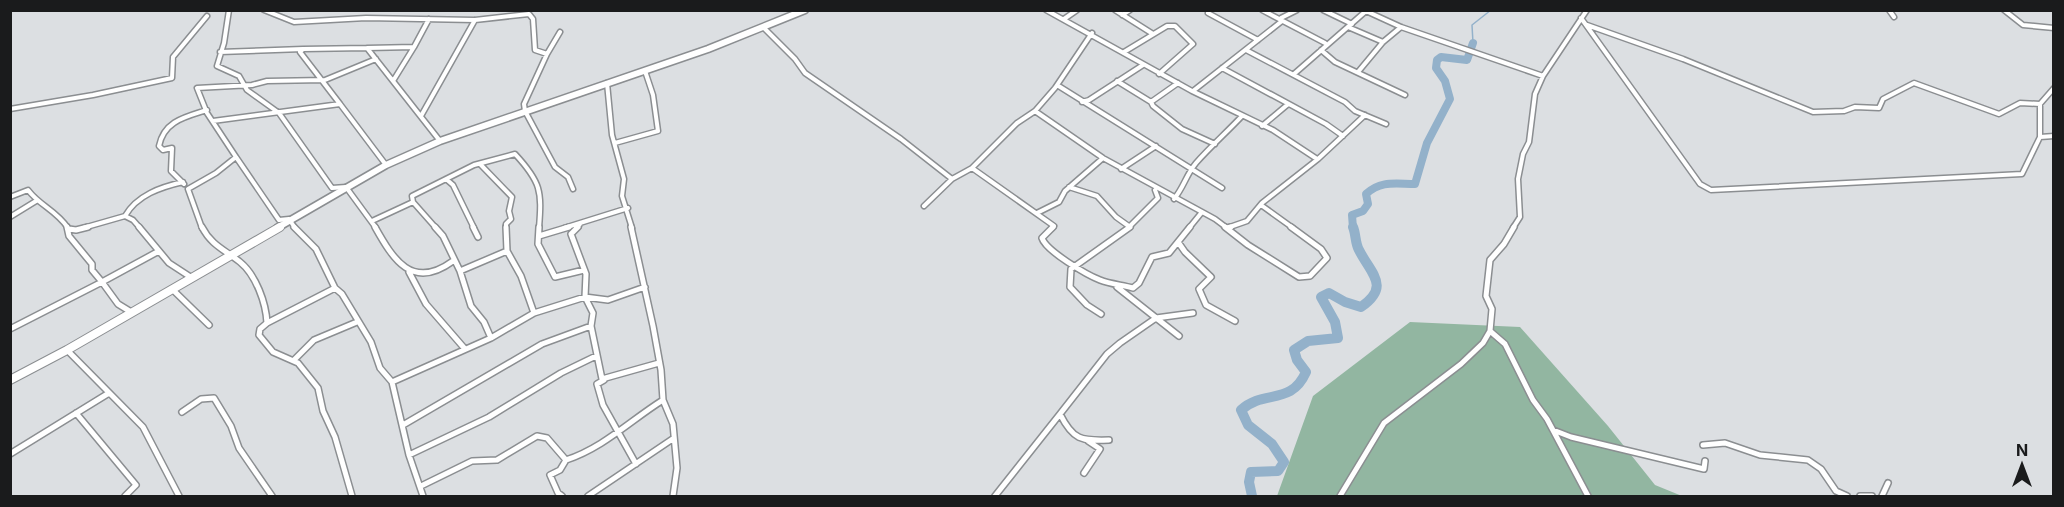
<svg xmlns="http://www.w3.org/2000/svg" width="2064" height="507" font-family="Inter,sans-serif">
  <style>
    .forest { fill: #92b6a1 }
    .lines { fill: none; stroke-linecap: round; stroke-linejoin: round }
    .stream { stroke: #93b1ca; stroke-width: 1.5 }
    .river-far1 { stroke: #93b1ca; stroke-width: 8 }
    .river { stroke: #93b1ca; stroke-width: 10 }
    .minor-far1-casing { stroke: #8b8e91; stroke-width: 7 }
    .minor-casing { stroke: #8b8e91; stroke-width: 8 }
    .secondary-far1-casing { stroke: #8b8e91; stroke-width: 9 }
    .secondary-casing { stroke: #8b8e91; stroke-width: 10 }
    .minor-far1 { stroke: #fff; stroke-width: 4 }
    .minor { stroke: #fff; stroke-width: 5 }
    .secondary-far1 { stroke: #fff; stroke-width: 6 }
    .secondary { stroke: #fff; stroke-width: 8 }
  </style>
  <rect width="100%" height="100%" fill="#dcdfe2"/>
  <path class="forest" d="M1410,322L1520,327L1608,426L1655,485L1682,496H1277L1313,396Z"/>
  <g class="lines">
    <path class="stream" d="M1473,43L1472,25L1491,10"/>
    <path class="river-far1" d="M1353,228L1352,215L1363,211L1368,204L1366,194C1381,180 1396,184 1415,184L1427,143L1450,99L1445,81L1436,68L1437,60L1441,57L1467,60L1473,43"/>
    <path class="river" d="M1252,496L1249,482L1251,472L1278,471L1284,462L1272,444L1248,425L1241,410C1264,389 1291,406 1306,372L1297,360L1294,350L1308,341L1338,338L1335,322L1321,297L1329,293L1345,302L1361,307C1391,286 1371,274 1359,250C1355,243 1356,234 1353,227"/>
    <g class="minor-far1-casing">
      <path id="minor-far1" d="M229,10L224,43L217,66L239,76L247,90L279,113L332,188L346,187L376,228
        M264,10L294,22L366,18L475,20L529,14L533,19L535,50L547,54L524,104L525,111L555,167L568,177L573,189
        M1046,10L1192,91L1273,130L1317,159
        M1115,10L1153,34
        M1262,10L1325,43
        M1323,10L1352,24
        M1889,10L1894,17
        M2004,10L2023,25L2054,28
        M1208,13L1258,40
        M1122,15L1130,10
        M1581,18L1700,184L1711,190L2022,174L2040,137V104
        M1064,19L1077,10
        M1587,25L1683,59L1813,112L1844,111L1855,107L1879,108L1883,99L1914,83L1999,114L2020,103L2040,104L2054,88
        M1348,27L1383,42
        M764,28L795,59L805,73L901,139L952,179L972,168L1017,123L1035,111L1055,88L1092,33
        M414,47L429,19
        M367,48L414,47L393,81
        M1246,50L1345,102L1355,111L1386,124
        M1321,50L1335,62L1405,95
        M220,52L303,49
        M1124,52L1167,26H1175L1193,44L1159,74
        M547,54L560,32
        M1222,68L1326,124L1343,136
        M1358,72L1383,42L1401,27
        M1294,74L1366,11L1401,27L1543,76
        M1117,81L1151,102
        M607,83L612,135L624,179L622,196L632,228
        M1178,83L1151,102L1153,106L1182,129L1215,144
        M1057,85L1222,188
        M1193,91L1282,21L1281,18L1297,10
        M1082,102L1089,100L1143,65
        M340,104L300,52L303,49L367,48L440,141
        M10,109L93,95L172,78L173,57L207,16
        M1035,111L1103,158L1215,219L1227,228
        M421,116L475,20
        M213,121L340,104L386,165
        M1262,126L1287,105
        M2040,137L2054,136
        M615,143L658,131L653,95L645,71
        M236,157L207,113L197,88L252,85L267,81L325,80L376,59
        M480,164L512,197L509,211L511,219L506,224V228
        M972,168L1054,226L1052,228
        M1121,169L1156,146
        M446,179L453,185L474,228
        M184,184L171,171L172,148L163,150L159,146C164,121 185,117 207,110
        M1069,187L1097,196L1116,217L1130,227
        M10,197L28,190C40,206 56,210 68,228
        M1174,199C1184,187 1186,175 1196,163C1210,147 1227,132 1242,116
        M413,202L436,228
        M1261,205L1293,228
        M924,206L952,179
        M1037,213L1059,202L1065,191L1103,158
        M10,217L36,201
        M372,221L413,202L412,196L474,165L515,154C541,182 542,191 539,228
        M83,228L125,216
        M140,228L133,220L125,216C137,195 161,187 183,182
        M202,228L188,189L216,173L236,157L279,220L289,219L295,228
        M564,228L628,208
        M576,228L580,224
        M1128,228L1158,198L1155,190
        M1189,228L1202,212
        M1227,228L1247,221L1262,203L1318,159L1365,115
        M1513,228L1520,217L1518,179L1523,154L1529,142L1535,94L1543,76L1587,10"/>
    </g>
    <g class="minor-casing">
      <path id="minor" d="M139,227L169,263L192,278
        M202,227C211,245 225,250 240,262C256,275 266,303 267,323L260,329L259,335L273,352L298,363L318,388L323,411L335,437L352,496
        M294,227L316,249L335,288L342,294L371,342L380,368L392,382L409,455L423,496
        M375,227C393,259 412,291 453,261
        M435,227L443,236L460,271L471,306L484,322L491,338
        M473,227L478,237
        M506,227L507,251L521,276L534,313
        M539,227L538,244L555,277L584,270
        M578,227L571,234L586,274L585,297L593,313L591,326L602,379L659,363
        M631,227L653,326L661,370L663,400L673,424L677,468L673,496
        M1053,227L1042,238C1046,251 1087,275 1100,280C1110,284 1122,285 1133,288L1139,283L1152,257L1169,253L1190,227
        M1225,227L1248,245L1299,277L1310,276L1327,258L1321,249L1291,227
        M1227,228L1231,227
        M69,229L76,230L88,227
        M539,236L569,227
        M1178,242L1185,252L1211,277L1199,289L1206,305L1235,321
        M460,271L507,251
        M409,272L426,304L465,349
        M1117,287L1179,336
        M172,289L209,325
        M131,312L118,304L102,282L159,251
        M1101,314L1087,305L1070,287L1071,269L1130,227
        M267,323L335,288
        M10,329L102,282L92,270V264L69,236L67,227
        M1490,331L1505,344L1533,400L1547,419L1588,496
        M67,350L143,427L179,496
        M294,360L314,340L357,322
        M604,380L597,384L603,405L636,464
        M392,382L491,338L534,313L585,297L608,300L645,287
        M182,412L201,399L214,398L231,426L239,448L272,496
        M76,413L136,485L125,496
        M1060,414L1107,354L1120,343L1156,318L1193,313
        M403,425L542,344L591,326
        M1553,430L1571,437L1704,469L1705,461
        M1703,445L1725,443L1760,455L1808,460L1821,469L1836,491L1847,496
        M10,454L109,393
        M409,455L489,417L561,373L596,356
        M1084,473L1100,449L1088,441
        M421,486L472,461L497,460L537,436L547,438L566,460C603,448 631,420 663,400
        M562,496L558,493L550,475L560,470L566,460
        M588,496L674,438
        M995,496L1060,414C1073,440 1081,441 1109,440
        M1340,496L1384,423L1461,364L1483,343L1490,331L1492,309L1486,296L1490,260L1504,244L1514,227
        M1860,496H1872
        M1882,496L1888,483"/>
    </g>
    <g class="secondary-far1-casing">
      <path id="secondary-far1" d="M277,228L386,165L440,141L708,49L805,10"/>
    </g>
    <g class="secondary-casing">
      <path id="secondary" d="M10,380L67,350L280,227"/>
    </g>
    <use href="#minor-far1" class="minor-far1"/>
    <use href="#minor" class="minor"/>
    <use href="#secondary-far1" class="secondary-far1"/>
    <use href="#secondary" class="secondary"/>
  </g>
  <rect width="2064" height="507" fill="none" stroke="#1a1b1c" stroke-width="24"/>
  <g transform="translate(2022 465)" stroke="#dcdfe2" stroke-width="4.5" paint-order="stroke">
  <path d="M0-4.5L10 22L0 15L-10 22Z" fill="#1a1b1c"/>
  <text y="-9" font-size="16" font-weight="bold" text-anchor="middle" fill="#1a1b1c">N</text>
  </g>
</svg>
